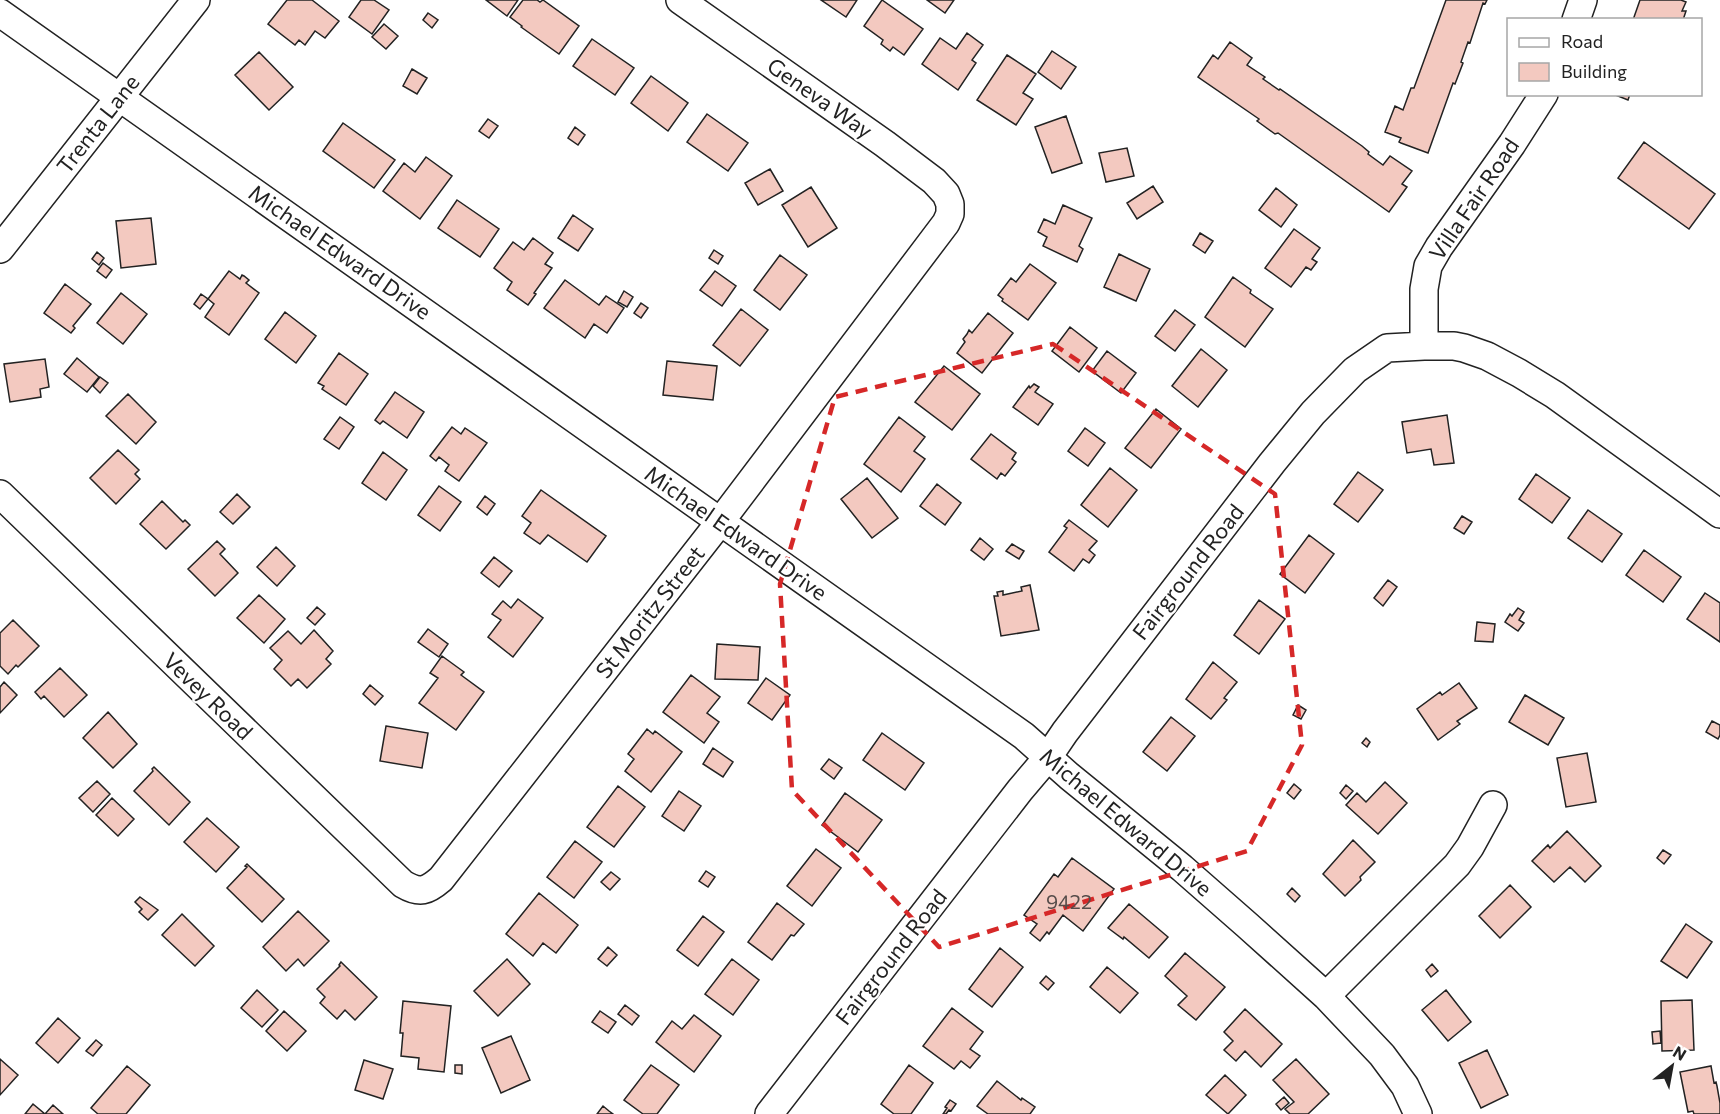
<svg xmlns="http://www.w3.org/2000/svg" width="1720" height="1114" font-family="Commissioner,sans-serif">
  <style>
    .building { fill: #f3c9c0; stroke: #222; stroke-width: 1.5 }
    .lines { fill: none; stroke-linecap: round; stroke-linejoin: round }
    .minor-casing { stroke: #222; stroke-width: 30 }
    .minor { stroke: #fff; stroke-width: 27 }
    .marked { fill: none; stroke: #d62828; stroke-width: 4.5; stroke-dasharray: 12 8; stroke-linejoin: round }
    .labels { text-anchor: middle; stroke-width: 4.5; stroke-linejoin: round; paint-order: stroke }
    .number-label { font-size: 20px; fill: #564c4a }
    .street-label { font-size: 22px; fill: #222; stroke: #fff }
  </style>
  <rect width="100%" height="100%" fill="#fff"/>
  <path class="building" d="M287,0H312L339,21L325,38L315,31L305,45L299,40L295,45L268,24Z
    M361,0H374L389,10L372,34L349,17Z
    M486,0H518L507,16Z
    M523,0H537L540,2L543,0L579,26L559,54L521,27L522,26L510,17Z
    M821,0H857L846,17Z
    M882,0L923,29L904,55L893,47L890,51L881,44L883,40L864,26Z
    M927,0H954L945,13Z
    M1446,0H1487L1485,4L1483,3L1470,43L1468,42L1461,62L1463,63L1455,84L1453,83L1428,153L1401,143L1399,142L1401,138L1385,132L1395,106L1403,110L1411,88H1414Z
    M1640,0H1681L1686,2L1682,11H1686L1683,20H1633Z
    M428,13L438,20L432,28L423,20Z
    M384,24L398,36L386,49L372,37Z
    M967,33L983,45L972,60L976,63L958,90L922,64L940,38L956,49Z
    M592,39L634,68L615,95L573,66Z
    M1230,42L1252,58L1247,65L1265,77L1263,79L1279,90L1280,89L1362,146L1369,152L1368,154L1383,165L1390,156L1412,171L1402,184L1407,187L1389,212L1278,133L1275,134L1257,121L1259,119L1198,77L1213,55L1218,59Z
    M1052,51L1076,67L1061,89L1038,72Z
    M259,52L293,87L269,110L235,75Z
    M1007,55L1036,74L1023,93L1033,99L1016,125L977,100Z
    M412,69L427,78L417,94L403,86Z
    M651,76L688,103L668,131L631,103Z
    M1613,94H1630L1628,100Z
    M707,114L748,143L728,171L687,142Z
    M1066,116L1082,163L1052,173L1035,127Z
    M488,119L498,126L489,138L479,131Z
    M343,123L395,160L374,188L323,151Z
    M575,127L585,135L578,145L568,138Z
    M1644,142L1715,194L1689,229L1618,178Z
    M1127,148L1134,176L1106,182L1099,153Z
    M426,157L452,176L420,219L383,191L404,163L415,172Z
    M770,169L783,191L758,205L745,183Z
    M1153,186L1163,202L1137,219L1127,203Z
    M811,187L837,228L808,247L782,205Z
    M1276,188L1297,205L1281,227L1259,210Z
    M457,200L499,229L480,257L438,228Z
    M1063,205L1092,218L1079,246L1083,249L1077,262L1043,246L1047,237L1038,232L1044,219L1055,224Z
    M573,215L593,229L578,251L558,238Z
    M151,218L156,264L121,268L116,221Z
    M1294,229L1320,248L1312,259L1317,262L1311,270L1306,267L1291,287L1265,268Z
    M1200,233L1213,241L1205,253L1193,245Z
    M533,238L553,253L545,264L552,268L534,293L536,294L528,305L507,290L512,282L494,268L513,242L524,250Z
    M714,250L723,256L718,264L709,258Z
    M97,252L104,258L99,265L92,259Z
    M1119,254L1150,269L1136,301L1104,287Z
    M780,255L807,275L780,310L754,290Z
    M103,263L112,270L106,278L97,271Z
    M1030,264L1056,283L1028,320L1002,301L1003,299L998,295L1011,278L1016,282Z
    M229,271L240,279L242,275L244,276L249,280L246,283L259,293L229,335L205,317L214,304L208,299Z
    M715,271L736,286L722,306L700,290Z
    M1233,277L1251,290L1250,293L1273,309L1245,347L1205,317Z
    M565,280L599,305L606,296L624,308L607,333L594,324L585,338L544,308Z
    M65,284L91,304L73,326L75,328L71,333L44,313Z
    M624,291L633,297L627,307L618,302Z
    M121,293L147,314L123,344L97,323Z
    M201,294L208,299L200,309L194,304Z
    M641,303L648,308L641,318L634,313Z
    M741,309L768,330L740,366L713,345Z
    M1175,310L1195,325L1175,351L1155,336Z
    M285,312L316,336L296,363L265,339Z
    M988,313L1013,333L982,373L957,353L965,342L963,339L967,334L969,330L972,333Z
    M1070,327L1097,348L1079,372L1052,351Z
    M1201,349L1227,370L1198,407L1172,386Z
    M1107,351L1136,373L1121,393L1092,371Z
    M339,353L368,374L346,405L322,389L324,386L318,383Z
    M77,358L99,377L87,392L64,374Z
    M45,359L49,387L40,389L41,397L10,402L4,364Z
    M667,361L717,366L713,400L663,395Z
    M944,366L980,394L952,430L915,402Z
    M100,377L108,383L100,393L93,386Z
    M1034,384L1039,387L1035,392L1053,404L1038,425L1013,407L1029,386L1030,388Z
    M395,392L424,412L407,438L383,421L380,424L375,420Z
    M128,394L156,422L136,444L106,416Z
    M1156,409L1181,429L1151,468L1125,448Z
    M1447,415L1454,463L1434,465L1431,449L1407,453L1402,422Z
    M340,417L354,427L339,449L324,439Z
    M899,417L925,437L914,451L925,459L901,492L864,464Z
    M452,427L461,434L465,428L487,443L459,481L445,471L449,465L439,457L436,461L430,456Z
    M1085,428L1105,443L1088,466L1068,451Z
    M991,434L1016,453L1012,459L1016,462L1005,476L1001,473L997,479L971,459Z
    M118,450L139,470L135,474L140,479L116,504L90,478Z
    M383,452L407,470L386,500L362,483Z
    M1110,468L1137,490L1108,527L1081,505Z
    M1358,472L1383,490L1358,522L1334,504Z
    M1536,474L1570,498L1552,523L1519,499Z
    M867,478L898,518L872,538L841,499Z
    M937,484L961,503L945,525L920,506Z
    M439,486L461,502L440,531L418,515Z
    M541,490L606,536L587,562L548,535L540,544L524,533L531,523L522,516Z
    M237,494L250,507L233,524L220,512Z
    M485,496L495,504L487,515L477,507Z
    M162,501L183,522L185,520L190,525L166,549L140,524Z
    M1588,510L1622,534L1602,562L1568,538Z
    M1462,516L1472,522L1464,534L1454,528Z
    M1069,520L1097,541L1089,550L1095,555L1089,563L1083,559L1074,571L1049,552L1067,528L1064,526Z
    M1309,535L1334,554L1305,593L1280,574Z
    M980,538L993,549L984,560L971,550Z
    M217,541L225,549L220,554L238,573L215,596L188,569Z
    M1012,544L1024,551L1019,559L1006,551Z
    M276,547L295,566L277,586L257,567Z
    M1644,550L1681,577L1663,602L1626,575Z
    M494,557L512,571L499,587L481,573Z
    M1388,580L1397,587L1383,606L1374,598Z
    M1030,585L1039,630L1001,636L994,596H998L997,592L1003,591V595L1022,591L1021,587Z
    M1705,593L1720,603V642L1687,619Z
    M259,595L285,619L264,643L237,618Z
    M518,599L543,618L513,657L488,637L501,620L492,614L501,603L503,601L511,608Z
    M1259,600L1285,619L1259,654L1234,635Z
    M317,607L325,614L315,625L307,618Z
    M1518,608L1524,612L1519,620L1524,623L1518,631L1505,622L1510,614L1512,616Z
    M13,620L39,646L18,667L16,665L8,674L0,666V633Z
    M1477,622L1495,624L1493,642L1475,641Z
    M428,629L448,644L439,657L418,642Z
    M314,630L333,651L326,659L331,664L307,688L298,679L291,686L274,669L282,660L270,648L288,631L301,644Z
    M717,644L760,647L758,680L715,679Z
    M442,656L464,672L461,675L484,692L456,730L419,703L438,678L430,673Z
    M1213,662L1237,682L1224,698L1227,700L1211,719L1186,699Z
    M60,668L87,695L64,717L44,696L41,699L35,692Z
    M691,675L720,697L707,713L719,722L704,743L663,712Z
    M766,678L790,695L772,720L748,703Z
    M4,682L17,695L0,713V687Z
    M1459,683L1477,708L1457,721L1460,724L1438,740L1417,709L1440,692L1442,695Z
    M370,685L383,696L375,705L363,694Z
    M1525,695L1564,718L1548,745L1509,722Z
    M1298,705L1306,710L1301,719L1293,715Z
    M108,712L137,744L113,768L83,738Z
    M1171,717L1195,736L1167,771L1143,752Z
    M1712,721L1720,725V735L1718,739L1706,732Z
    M386,726L428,733L422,768L380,761Z
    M647,729L653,734L655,731L682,752L651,792L625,771L634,759L628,754Z
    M882,733L924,763L905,790L863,760Z
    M1366,738L1370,742L1367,747L1362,743Z
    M713,748L733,762L723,777L703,764Z
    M1587,753L1596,802L1566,807L1557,758Z
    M829,759L842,768L834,779L821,769Z
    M154,767L190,802L169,825L134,791L153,771L152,769Z
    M97,781L110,794L93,812L79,798Z
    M1385,782L1407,803L1378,834L1346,805L1357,793L1366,802Z
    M1294,784L1301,790L1294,799L1287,793Z
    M1346,785L1353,791L1346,799L1340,793Z
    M618,786L645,807L614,847L587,827Z
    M679,791L701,806L684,831L662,816Z
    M845,793L882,820L858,852L822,825Z
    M112,798L134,819L118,836L96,815Z
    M207,818L239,847L216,872L184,842Z
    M1567,831L1601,866L1585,882L1570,867L1554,882L1532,861L1548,845L1550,848Z
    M1353,840L1375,862L1360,877L1361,880L1345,896L1323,874Z
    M575,841L602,862L574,898L547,877Z
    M816,849L841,868L812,906L787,886Z
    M1663,850L1671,855L1664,864L1657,858Z
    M1072,858L1114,889L1083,931L1063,915L1049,934L1047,932L1040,941L1030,933L1037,924L1024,915L1054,874L1058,877Z
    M247,864L284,899L262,922L227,888L247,867L245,866Z
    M706,871L715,877L708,887L699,881Z
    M611,872L620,879L610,890L601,882Z
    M1510,885L1531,907L1500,938L1479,916Z
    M1292,888L1300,896L1295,902L1287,894Z
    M539,893L578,925L556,953L543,943L533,956L506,934Z
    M140,897L158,910L148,920L139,912L142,909L135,902Z
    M777,903L804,924L794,936L791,935L772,960L748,942Z
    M1129,904L1168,937L1149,958L1124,937L1123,939L1108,928Z
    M298,911L329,941L304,966L298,959L286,971L263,947Z
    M182,914L214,946L195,966L162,935Z
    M703,916L724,932L698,966L677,950Z
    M1686,924L1712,942L1687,978L1661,961Z
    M608,947L617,955L607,966L598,959Z
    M1000,948L1023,967L992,1007L969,989Z
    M1185,953L1225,987L1196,1020L1178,1005L1187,996L1165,976Z
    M507,959L530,984L498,1016L474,991Z
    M732,959L759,980L733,1015L705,994Z
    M341,962L377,997L355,1020L345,1010L337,1019L320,1003L325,997L317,989L340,966L339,965Z
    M1432,964L1438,971L1431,977L1426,970Z
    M1107,967L1138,993L1120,1013L1090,987Z
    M1046,976L1054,983L1048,990L1040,983Z
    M257,990L278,1010L262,1027L241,1008Z
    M1446,990L1471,1022L1448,1041L1422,1010Z
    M1692,1000L1694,1050L1662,1051L1661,1001Z
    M403,1001L451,1006L444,1072L418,1069L419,1058L401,1056L403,1033H400Z
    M625,1005L639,1016L632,1025L618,1014Z
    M952,1008L983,1032L970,1049L980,1056L970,1068L961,1061L954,1069L923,1046Z
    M1245,1009L1282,1044L1261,1067L1245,1051L1236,1061L1224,1050L1233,1041L1224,1032Z
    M284,1011L306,1031L287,1051L266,1031Z
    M600,1011L616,1022L608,1033L592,1022Z
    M694,1015L721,1036L694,1072L656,1042L672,1021L682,1029Z
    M58,1018L80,1038L58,1063L36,1043Z
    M1660,1031L1661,1043L1653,1044L1652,1032Z
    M511,1036L530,1080L501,1093L482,1048Z
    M96,1040L102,1045L93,1056L86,1051Z
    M1487,1050L1508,1095L1481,1108L1459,1063Z
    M0,1059L18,1075L0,1095Z
    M1296,1059L1329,1094L1308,1114H1290L1285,1109L1294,1102L1273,1080Z
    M364,1060L393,1069L383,1099L355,1090Z
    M455,1065H462V1074L455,1073Z
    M651,1065L679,1085L657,1114H643L624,1100Z
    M909,1065L933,1083L911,1114H894L881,1104Z
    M127,1066L150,1085L126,1114H98L91,1108Z
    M1711,1066L1714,1083L1716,1082L1717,1086L1720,1103V1114H1694L1693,1111L1688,1112L1680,1072Z
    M1225,1075L1246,1095L1228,1114L1206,1095Z
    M997,1081L1021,1100L1022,1098L1035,1107L1030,1114H988L977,1106Z
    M1284,1097L1289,1103L1281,1110L1276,1104Z
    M950,1100L956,1104L951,1111L949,1110L946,1114H943L947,1108L945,1107Z
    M33,1104L45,1114H25Z
    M53,1105L63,1114H45Z
    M603,1106L609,1111L613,1114H597Z"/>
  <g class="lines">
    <g class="minor-casing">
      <path id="minor" d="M0,13L1024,736L1069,776L1182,868L1247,925L1326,996L1382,1055L1405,1086L1418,1114
        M1576,20L1583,0
        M0,249L196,0
        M1424,346V289L1428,266L1439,247L1512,144L1544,94
        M0,494L403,884C420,894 427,891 441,879L720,522L946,223L950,214V204L946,194L934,181L885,144L680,0
        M1326,996L1457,865L1470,847L1493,805
        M769,1114L1020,790L1048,757L1065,732L1272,463L1313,413L1355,370L1387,348L1424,346H1454L1464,348L1487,356L1519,373L1555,395L1720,514"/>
    </g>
    <use href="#minor" class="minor"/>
  </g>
  <path class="marked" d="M1053,344L1275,494L1302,745L1247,851L939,947L792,790L780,584L835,397Z"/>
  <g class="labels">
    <g class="number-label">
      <text x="1069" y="909">9422</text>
    </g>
    <g class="street-label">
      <text transform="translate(820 98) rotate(35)" y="8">Geneva Way</text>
      <text transform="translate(98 124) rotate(-52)" y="8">Trenta Lane</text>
      <text transform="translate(1474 199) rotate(-56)" y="8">Villa Fair Road</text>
      <text transform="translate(340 252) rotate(35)" y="8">Michael Edward Drive</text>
      <text transform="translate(736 533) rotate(35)" y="8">Michael Edward Drive</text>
      <text transform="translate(1188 572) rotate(-52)" y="8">Fairground Road</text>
      <text transform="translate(650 612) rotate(-52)" y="8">St Moritz Street</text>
      <text transform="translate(208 696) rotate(44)" y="8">Vevey Road</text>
      <text transform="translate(1126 822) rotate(40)" y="8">Michael Edward Drive</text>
      <text transform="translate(891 957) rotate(-52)" y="8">Fairground Road</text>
    </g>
  </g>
  <rect x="1507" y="18" width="195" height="78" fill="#ffffff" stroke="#a7a7a7" stroke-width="1.5"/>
  <rect x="1519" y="38" width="30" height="9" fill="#ffffff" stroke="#a7a7a7" stroke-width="1.5"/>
  <text x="1561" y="48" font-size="18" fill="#222222">Road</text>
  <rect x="1519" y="63" width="30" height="18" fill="#f3c9c0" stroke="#a7a7a7" stroke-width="1.5"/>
  <text x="1561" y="78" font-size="18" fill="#222222">Building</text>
  <g transform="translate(1672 1066) rotate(31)" stroke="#ffffff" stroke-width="4.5" paint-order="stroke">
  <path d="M0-4.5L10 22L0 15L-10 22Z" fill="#222222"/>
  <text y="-9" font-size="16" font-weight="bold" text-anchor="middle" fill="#222222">N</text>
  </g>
</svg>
